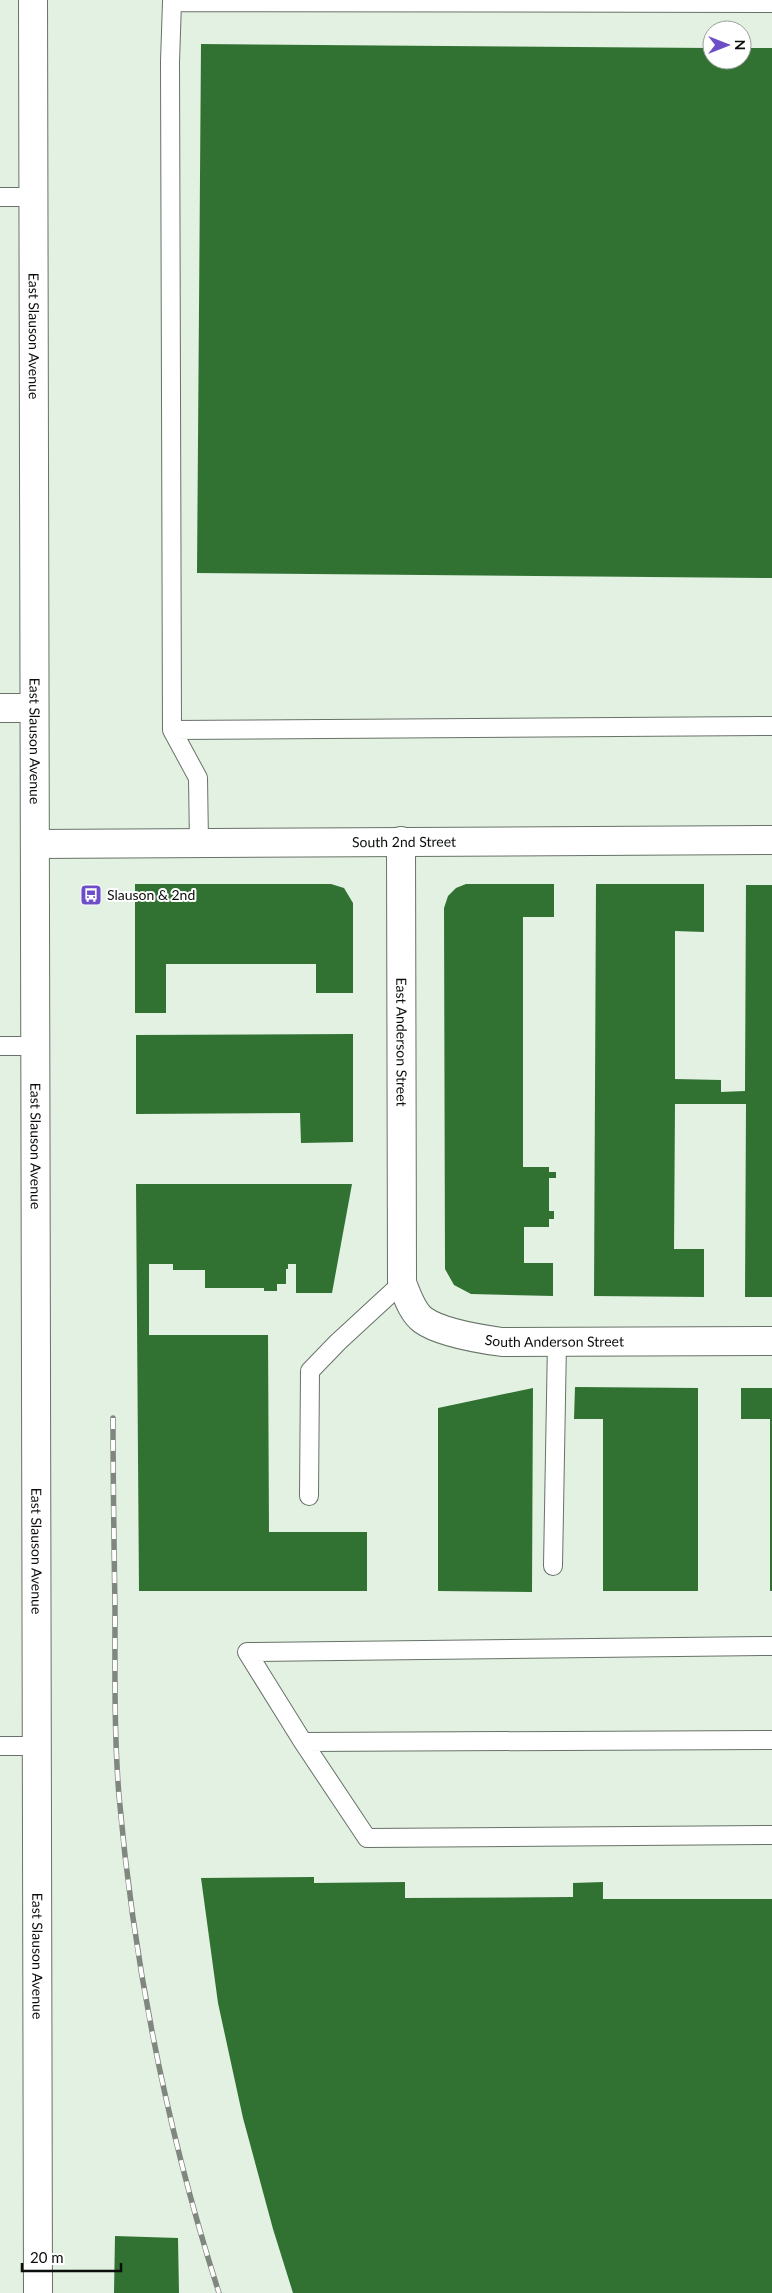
<svg xmlns="http://www.w3.org/2000/svg" width="772" height="2293" font-family="Lato,sans-serif">
  <style>
    .built { fill: #e2f1e1; fill-rule: evenodd }
    .building { fill: #317233 }
    .lines { fill: none; stroke-linecap: round; stroke-linejoin: round }
    .service-casing { stroke: #687268; stroke-width: 20 }
    .minor-casing { stroke: #687268; stroke-width: 30 }
    .primary-casing { stroke: #687268; stroke-width: 30 }
    .service { stroke: #fff; stroke-width: 18 }
    .minor { stroke: #fff; stroke-width: 28 }
    .primary { stroke: #fff; stroke-width: 28 }
    .rail-casing { stroke: #80877f; stroke-width: 5.5 }
    .rail { stroke: #fff; stroke-width: 4; stroke-dasharray: 11; stroke-linecap: butt }
    .labels { text-anchor: middle; stroke-width: 4; stroke-linejoin: round; paint-order: stroke }
    .street-label { font-size: 14px; fill: #0b0f0b; stroke: #fff }
    .poi-label { font-size: 14px; fill: #0b0f0b; stroke: #fff; text-anchor: start }
  </style>
  <rect width="100%" height="100%" fill="#f2fdf1"/>
  <path class="built" d="M0,0H772V2293H0ZM712,30H742V60H712Z"/>
  <path class="building" d="M201,44L712,48V60H742V48H772V578L197,573Z
    M135,884H331L344,888L353,903V993H316V964H166V1013H135Z
    M466,884H554V917H523V1167H549V1172H556V1178H549V1211H554V1219H549V1227H524V1263H553V1296L471,1294L454,1285L445,1269L444,908L448,896L456,888Z
    M596,884H704V932L675,931V1079L721,1080V1092L745,1091L746,885H772V1297H745L746,1104H675L674,1249H704V1297L594,1296Z
    M353,1034V1142L301,1143L300,1113L136,1114V1035Z
    M136,1184H352L332,1293H296V1264H288V1269H286V1284H277V1291H264V1288H205V1270H173V1264H149V1335H268L269,1532H367V1591H139Z
    M575,1387L698,1388V1591H603V1419H574Z
    M533,1388L532,1592L438,1591V1408Z
    M741,1388H772V1591H770V1419H741Z
    M314,1877V1883L405,1882V1898L573,1897V1883L603,1882V1899H772V2293H293L273,2229L243,2118L218,2003L201,1878Z
    M115,2236L178,2238L179,2293H114Z"/>
  <g class="lines">
    <g class="service-casing">
      <path id="service" d="M0,197H33
        M172,730L772,726
        M199,843L198,778L172,730L170,62L172,2L772,3
        M0,1046H35
        M309,1496L310,1371L338,1342L402,1283
        M553,1566L557,1342
        M772,1646L247,1652L303,1742L367,1838L772,1835
        M303,1742L772,1740
        M0,1746H37"/>
    </g>
    <g class="minor-casing">
      <g id="minor">
        <path d="M0,708H34"/>
        <path id="s1" d="M401,841L402,1283C407,1295 412,1312 423,1320C441,1333 480,1339 502,1342L772,1341"/>
        <path id="s2" d="M35,844L772,840"/>
      </g>
    </g>
    <g class="primary-casing">
      <g id="primary">
        <path id="s3" d="M33,0L38,2293"/>
      </g>
    </g>
    <use href="#service" class="service"/>
    <use href="#minor" class="minor"/>
    <use href="#primary" class="primary"/>
    <g class="rail-casing">
      <path id="rail" d="M113,1418C113,1481 114,1545 115,1609C115,1671 114,1734 119,1796C134,1966 167,2131 219,2293"/>
    </g>
    <use href="#rail" class="rail"/>
  </g>
  <defs>
    <g id="bus-square" transform="scale(1.125)"><rect x="-9" y="-9" width="18" height="18" rx="4" fill="#6e4ec7" stroke="#fff"/><path d="M-5-6H5V4H4V6H2V4H-2V6H-4V4H-5ZM-3.5-4V0h7V-4ZM-3.5 1.2v1.5H-2V1.2ZM2 1.2v1.5H3.5V1.2Z" fill="#fff"/></g>
  </defs>
  <g fill-rule="evenodd">
    <use href="#bus-square" x="91" y="895"/>
  </g>
  <g class="labels">
    <g class="street-label">
      <text dy="5" stroke="none"><textPath href="#s3" startOffset="336">East Slauson Avenue</textPath></text>
      <text dy="5" stroke="none"><textPath href="#s3" startOffset="741">East Slauson Avenue</textPath></text>
      <text dy="5" stroke="none"><textPath href="#s2" startOffset="369">South 2nd Street</textPath></text>
      <text dy="5" stroke="none"><textPath href="#s1" startOffset="201">East Anderson Street</textPath></text>
      <text dy="5" stroke="none"><textPath href="#s3" startOffset="1146">East Slauson Avenue</textPath></text>
      <text dy="5" stroke="none"><textPath href="#s1" startOffset="620">South Anderson Street</textPath></text>
      <text dy="5" stroke="none"><textPath href="#s3" startOffset="1551">East Slauson Avenue</textPath></text>
      <text dy="5" stroke="none"><textPath href="#s3" startOffset="1956">East Slauson Avenue</textPath></text>
    </g>
    <g class="poi-label">
      <text x="107" y="900">Slauson &amp; 2nd</text>
    </g>
  </g>
  <g transform="translate(727 45) rotate(90)"><circle r="24" fill="#ffffff" stroke="#9d9f9d"/>
  <path d="M0-4L9 19L0 12L-9 19Z" fill="#6e4ec7"/>
  <text y="-8" font-size="14" font-weight="bold" text-anchor="middle" fill="#0b0f0b">N</text>
  </g>
  <path d="M22 2263v8h99v-8" fill="none" stroke="#0b0f0b" stroke-width="2.5"/>
  <text x="30" y="2263" font-size="15" fill="#0b0f0b" stroke="#ffffff" stroke-width="4" paint-order="stroke">20 m</text>
</svg>
